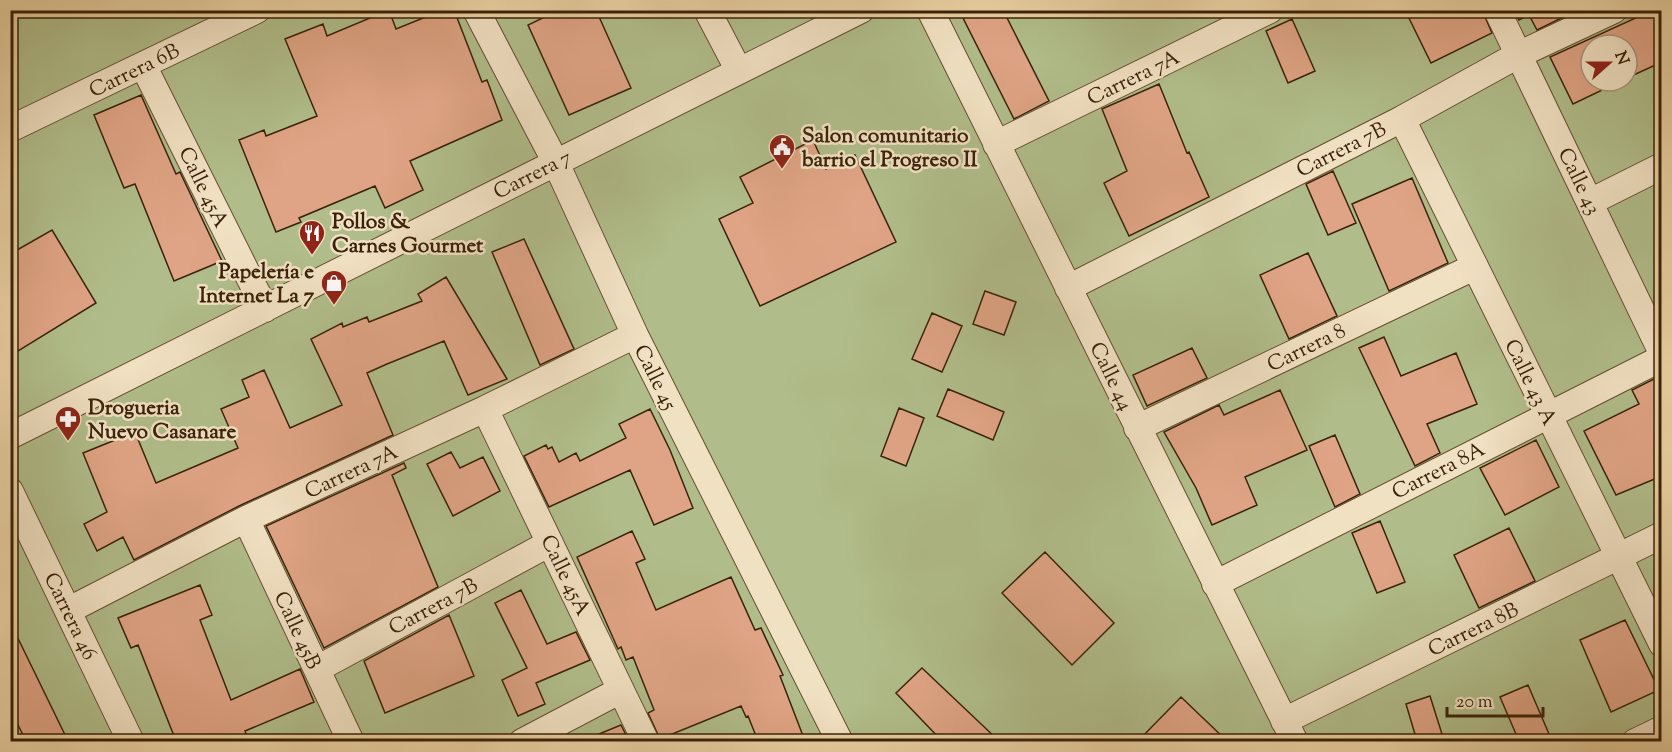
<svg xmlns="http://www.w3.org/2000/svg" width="1672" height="752" font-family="'Sorts Mill Goudy',serif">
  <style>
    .green { fill: #b0bd8a; stroke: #75704a; stroke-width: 1.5; fill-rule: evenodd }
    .building { fill: #dfa485; stroke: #3a2209; stroke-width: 1.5 }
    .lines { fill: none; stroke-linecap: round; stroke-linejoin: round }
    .street-casing { stroke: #664e2f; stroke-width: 28 }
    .street { stroke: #f1e1c3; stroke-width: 26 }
    .labels { text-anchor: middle; stroke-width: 5; stroke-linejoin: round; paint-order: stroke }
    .street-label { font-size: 21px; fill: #3a2209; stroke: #f1e1c3 }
    .poi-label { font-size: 21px; font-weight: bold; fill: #3a2209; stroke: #f1e1c3; text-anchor: start }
  </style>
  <rect width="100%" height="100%" fill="#ead1a2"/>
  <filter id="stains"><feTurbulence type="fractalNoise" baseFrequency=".00333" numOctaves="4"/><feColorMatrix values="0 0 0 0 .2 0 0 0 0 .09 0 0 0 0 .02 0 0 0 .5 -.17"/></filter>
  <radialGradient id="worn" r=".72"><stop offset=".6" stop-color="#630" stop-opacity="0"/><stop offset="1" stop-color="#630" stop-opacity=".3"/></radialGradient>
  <path class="green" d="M10,11H1661V741H11ZM1591,45H1627V81H1591Z"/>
  <path class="building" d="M389,10L396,29L443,10H454L482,82L487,80L502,120L410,161L423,190L385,208L375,186L299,218L301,222L276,232L239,140L264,130L266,136L317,116L285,39L323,24L327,36Z
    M559,10H596L631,88L569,115L528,25Z
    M978,10H1003L1049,101L1014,119L963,18Z
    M1405,10H1482L1492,33L1431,63Z
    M1514,10H1578L1537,30L1529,15L1519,20Z
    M1653,10H1662V62L1627,78V45H1591V81H1621L1573,104L1550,57Z
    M1292,19L1315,71L1288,83L1266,31Z
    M1159,84L1187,153L1189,152L1209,197L1129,236L1104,183L1127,171L1102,109Z
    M141,95L176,174L180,172L222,261L174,281L135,184L124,188L94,115Z
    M813,140L826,169L855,155L896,242L760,306L719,219L753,203L740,177Z
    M1333,171L1356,223L1328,235L1306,184Z
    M1412,178L1448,263L1389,291L1352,204Z
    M52,230L96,303L10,356V254Z
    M524,239L574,349L540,365L492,252Z
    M1308,253L1337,316L1289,339L1260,275Z
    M446,277L507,379L468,395L444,341L387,364L367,373L393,435L239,506L134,560L123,537L97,551L84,524L107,512L83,453L135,432L156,483L238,448L221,409L249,397L242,380L264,370L290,428L342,405L311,339L342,323L343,327L367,317L369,322L422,301L418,294Z
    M985,291L1016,302L1004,335L973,324Z
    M932,313L962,326L942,372L912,359Z
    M1384,337L1401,376L1456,353L1477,404L1427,424L1440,453L1415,466L1359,348Z
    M1192,348L1207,378L1147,406L1133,375Z
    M1662,375V476L1616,495L1584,431L1639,404L1632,390Z
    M948,389L1004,412L993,440L937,416Z
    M1280,390L1307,450L1245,477L1257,505L1212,525L1196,488L1164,432L1219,405L1224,415Z
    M899,408L924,418L906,466L881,456Z
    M650,409L670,450L693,508L654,525L630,470L549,507L524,456L546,445L548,449L552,447L559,462L576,453L580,461L626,438L619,424Z
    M1335,435L1360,494L1335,507L1309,446Z
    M1536,440L1559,487L1505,515L1480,468Z
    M451,452L460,468L483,457L500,491L453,516L427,464Z
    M404,463L406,468L392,475L438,587L324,648L266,526Z
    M1380,521L1405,582L1377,593L1352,533Z
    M1509,528L1535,581L1479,608L1454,555Z
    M632,531L645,559L636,563L656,610L731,577L755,630L761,628L783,675L780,676L805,741H758L748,716L746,717L741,706L660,739L648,713L654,710L633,657L626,660L621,647L618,649L577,557Z
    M1045,552L1114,623L1072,665L1002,593Z
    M200,585L212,615L200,620L231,700L300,669L314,702L245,731L249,741H176L138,645L131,648L118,618Z
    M521,590L547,644L576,632L590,660L536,683L545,704L518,716L502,680L527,668L495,603Z
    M449,615L474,676L385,713L364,661Z
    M1625,620L1659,690L1611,712L1580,640Z
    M10,622L68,741H26L10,709Z
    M922,668L999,741H942L896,693Z
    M1528,685L1552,741H1519L1500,697Z
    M1430,696L1442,734L1417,741L1406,704Z
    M1181,697L1227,741H1138Z
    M621,725L629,741H582Z"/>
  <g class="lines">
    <g class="street-casing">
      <path id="street" d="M476,10L556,163L635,335L840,742
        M707,10L739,71
        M930,10L1295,742
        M1497,10L1662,353
        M143,65L265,309
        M1402,119L1662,644
        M10,129L257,10
        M996,144L1270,10
        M1590,202L1662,166
        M1068,288L1402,119L1518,55L1614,10
        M485,409L646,742
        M1137,428L1474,267
        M10,436L861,10
        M10,491L131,742
        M246,519L351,742
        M1215,584L1662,358
        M69,610L246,519L485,409L635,335
        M317,669L550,543
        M1284,721L1662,535
        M522,742L621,690
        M1635,742L1662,729"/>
    </g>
    <use href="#street" class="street"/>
  </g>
  <defs>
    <g id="civic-pin" transform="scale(1.35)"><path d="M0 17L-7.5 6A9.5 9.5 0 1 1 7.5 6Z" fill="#8f2418" stroke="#f1e1c3"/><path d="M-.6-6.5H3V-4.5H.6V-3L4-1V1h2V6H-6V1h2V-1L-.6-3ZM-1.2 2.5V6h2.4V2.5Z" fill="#fff"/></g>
    <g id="restaurant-pin" transform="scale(1.35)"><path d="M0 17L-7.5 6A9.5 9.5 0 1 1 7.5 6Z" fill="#8f2418" stroke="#f1e1c3"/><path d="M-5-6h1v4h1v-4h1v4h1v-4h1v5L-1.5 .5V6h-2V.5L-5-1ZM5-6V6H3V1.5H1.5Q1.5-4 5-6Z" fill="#fff"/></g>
    <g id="shop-pin" transform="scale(1.35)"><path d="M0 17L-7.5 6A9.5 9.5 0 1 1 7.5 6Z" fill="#8f2418" stroke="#f1e1c3"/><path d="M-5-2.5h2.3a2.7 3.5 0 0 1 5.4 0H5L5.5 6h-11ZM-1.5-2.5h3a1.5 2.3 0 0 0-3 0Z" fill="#fff"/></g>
    <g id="pharmacy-pin" transform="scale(1.35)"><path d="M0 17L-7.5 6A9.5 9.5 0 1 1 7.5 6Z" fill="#8f2418" stroke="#f1e1c3"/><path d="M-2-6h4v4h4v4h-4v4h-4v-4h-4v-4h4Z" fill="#fff"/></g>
  </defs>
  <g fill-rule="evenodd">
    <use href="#civic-pin" x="782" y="147"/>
    <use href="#restaurant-pin" x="312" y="233"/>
    <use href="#shop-pin" x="334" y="283"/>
    <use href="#pharmacy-pin" x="68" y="419"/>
  </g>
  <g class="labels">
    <g class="street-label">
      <text transform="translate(134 70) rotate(-26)" y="7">Carrera 6B</text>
      <text transform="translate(1133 77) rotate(-26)" y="7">Carrera 7A</text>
      <text transform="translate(1341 149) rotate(-27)" y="7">Carrera 7B</text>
      <text transform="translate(532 174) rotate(-27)" y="7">Carrera 7</text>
      <text transform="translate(1580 181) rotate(64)" y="7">Calle 43</text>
      <text transform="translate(204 187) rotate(64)" y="7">Calle 45A</text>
      <text transform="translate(1306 347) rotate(-26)" y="7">Carrera 8</text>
      <text transform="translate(1112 376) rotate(64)" y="7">Calle 44</text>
      <text transform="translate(656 377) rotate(63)" y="7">Calle 45</text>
      <text transform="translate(1531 382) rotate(64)" y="7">Calle 43 A</text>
      <text transform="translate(1438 470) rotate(-27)" y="7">Carrera 8A</text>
      <text transform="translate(351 471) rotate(-25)" y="7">Carrera 7A</text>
      <text transform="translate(566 575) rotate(64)" y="7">Calle 45A</text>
      <text transform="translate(433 606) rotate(-28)" y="7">Carrera 7B</text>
      <text transform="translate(71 616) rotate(64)" y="7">Carrera 46</text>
      <text transform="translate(1473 629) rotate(-26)" y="7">Carrera 8B</text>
      <text transform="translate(298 630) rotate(65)" y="7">Calle 45B</text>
    </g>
    <g class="poi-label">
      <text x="802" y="142">Salon comunitario<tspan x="802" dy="24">barrio el Progreso II</tspan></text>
      <text x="332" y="228">Pollos &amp;<tspan x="332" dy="24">Carnes Gourmet</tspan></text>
      <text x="314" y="278" text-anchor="end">Papelería e<tspan x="314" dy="24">Internet La 7</tspan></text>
      <text x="88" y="414">Drogueria<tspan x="88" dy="24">Nuevo Casanare</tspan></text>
    </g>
  </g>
  <rect width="1672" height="752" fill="none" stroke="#ead1a2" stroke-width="36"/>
  <rect x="12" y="12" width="1648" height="728" fill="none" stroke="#3a2209" stroke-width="3"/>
  <rect x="18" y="18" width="1636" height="716" fill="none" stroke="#3a2209" stroke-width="1.5"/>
  <g transform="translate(1609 63) rotate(69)"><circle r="28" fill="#f1e1c3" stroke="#a89579" stroke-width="1.5"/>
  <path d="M0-4.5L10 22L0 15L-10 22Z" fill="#8f2418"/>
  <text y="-9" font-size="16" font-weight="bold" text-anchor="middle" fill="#3a2209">N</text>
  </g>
  <path d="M1447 707v9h96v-9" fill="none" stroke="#3a2209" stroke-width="3"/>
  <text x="1456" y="707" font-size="18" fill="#3a2209" stroke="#f1e1c3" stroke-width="4.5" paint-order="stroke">20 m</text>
  <rect width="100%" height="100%" filter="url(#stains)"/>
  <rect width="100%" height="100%" fill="url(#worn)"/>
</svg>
